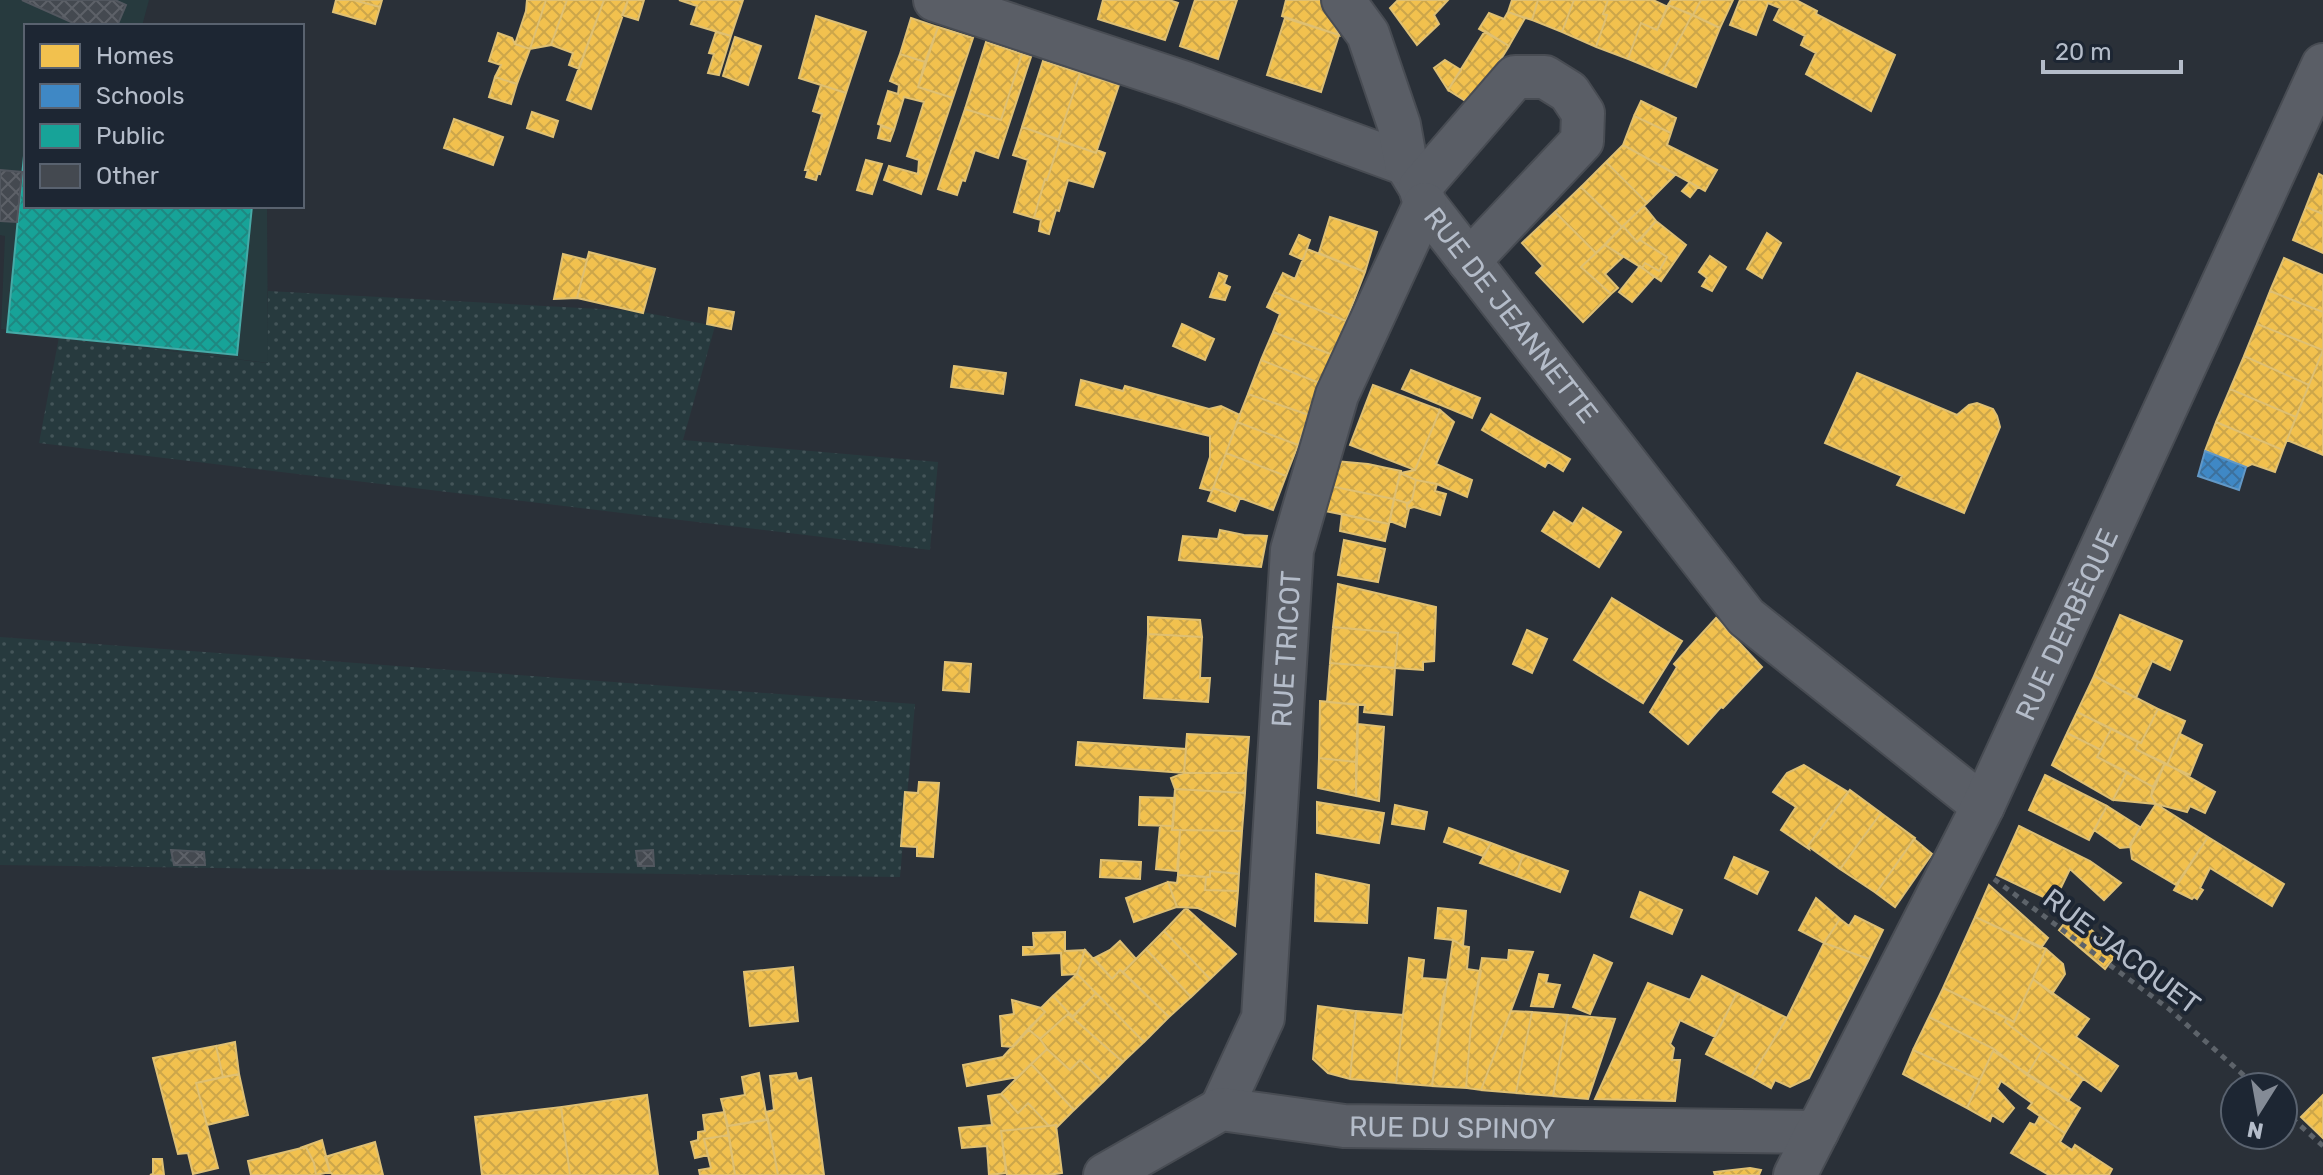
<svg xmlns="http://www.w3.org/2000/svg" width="2323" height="1175" font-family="Rubik,sans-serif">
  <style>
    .grass { fill: url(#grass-dots) }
    .garden { fill: #273a3e }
    .homes { fill: url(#homes-cross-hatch); stroke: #dfc073; stroke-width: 2 }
    .schools { fill: url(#schools-cross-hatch); stroke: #6298c6; stroke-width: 2 }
    .public { fill: url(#public-cross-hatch); stroke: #46aaa7; stroke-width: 2 }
    .building { fill: url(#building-cross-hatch); stroke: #52575f; stroke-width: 2 }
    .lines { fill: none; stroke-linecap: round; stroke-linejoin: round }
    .street-casing { stroke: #484c53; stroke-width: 46 }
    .path { stroke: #5d636a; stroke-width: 5; stroke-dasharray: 6 6; stroke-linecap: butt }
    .street { stroke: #5a5e66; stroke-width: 42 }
    .labels { text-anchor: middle; stroke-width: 8; stroke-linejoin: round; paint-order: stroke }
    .street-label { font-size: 28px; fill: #b4bcc9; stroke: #1d2633 }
  </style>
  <defs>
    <pattern id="grass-dots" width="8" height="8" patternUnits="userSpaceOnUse" patternTransform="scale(2)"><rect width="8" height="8" fill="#273a3e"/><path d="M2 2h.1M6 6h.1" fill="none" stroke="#445559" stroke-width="1.8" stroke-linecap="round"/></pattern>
    <pattern id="homes-cross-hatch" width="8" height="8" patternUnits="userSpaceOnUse" patternTransform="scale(2)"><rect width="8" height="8" fill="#f2c14e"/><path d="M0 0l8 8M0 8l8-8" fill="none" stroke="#cca64a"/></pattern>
    <pattern id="schools-cross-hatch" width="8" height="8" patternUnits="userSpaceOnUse" patternTransform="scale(2)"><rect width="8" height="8" fill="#3f88c5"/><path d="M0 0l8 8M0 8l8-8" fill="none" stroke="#3c709c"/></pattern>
    <pattern id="public-cross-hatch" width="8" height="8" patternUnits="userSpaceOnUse" patternTransform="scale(2)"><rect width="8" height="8" fill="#17a398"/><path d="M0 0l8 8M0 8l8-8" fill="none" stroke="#1f8881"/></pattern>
    <pattern id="building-cross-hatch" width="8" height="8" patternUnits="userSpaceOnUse" patternTransform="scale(2)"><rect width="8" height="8" fill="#444950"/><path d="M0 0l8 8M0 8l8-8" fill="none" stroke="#5d6168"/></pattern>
  </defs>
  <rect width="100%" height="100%" fill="#2a3038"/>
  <path class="grass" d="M268,291L637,311L715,326L683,440L938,462L930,550L39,443L59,337L267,363Z
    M0,637L915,704L900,877L0,865Z"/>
  <path class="garden" d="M0,0H149L142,26H26V206H267L268,363L1,329L5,236L0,235Z"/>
  <path class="homes" d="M336,0H353L380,7L375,24L333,12Z
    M353,0H382L380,7Z
    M527,0H546L530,49L515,44L526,11Z
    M546,0H567L551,45L530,49Z
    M567,0H604L579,69L569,65L573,53L551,45Z
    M604,0H628L591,109L567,100Z
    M628,0H644L638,20L622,15Z
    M679,0H743L731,36L691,24L697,6Z
    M1103,0H1169L1178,3L1165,40L1098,19Z
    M1195,0H1237L1218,59L1180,46Z
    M1286,0H1322L1339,35L1282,16Z
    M1398,0H1448L1434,15L1439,24L1417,45L1390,8Z
    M1512,0H1538L1532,20L1508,12Z
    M1538,0H1574L1562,32L1532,20Z
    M1574,0H1608L1603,14L1607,15L1596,47L1562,32Z
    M1608,0H1653L1668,7L1657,30L1641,23L1628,59L1596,47L1607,15L1603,14Z
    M1671,0H1701L1693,15L1668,5Z
    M1701,0H1733L1720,28L1693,15Z
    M1740,0H1796L1817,11L1816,14L1895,55L1871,111L1806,74L1816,53L1801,45L1805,36L1774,20L1780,8L1768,3L1756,35L1730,25Z
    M1668,5L1692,15L1662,73L1628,59L1641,23L1657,30Z
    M1508,12L1525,18L1509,46L1479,29L1489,13L1504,19Z
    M1692,15L1720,28L1696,87L1662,73Z
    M816,16L866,32L846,93L799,78Z
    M911,18L938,27L925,62L900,54Z
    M1285,18L1339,35L1321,92L1267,75Z
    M938,27L973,38L953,98L918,87Z
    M1485,31L1509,46L1472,105L1448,90Z
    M716,32L731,36L719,75L708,73L714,54L709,53Z
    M498,33L512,38L515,44L530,49L517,84L495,77L501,65L489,61Z
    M735,37L761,46L748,85L723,76Z
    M986,42L1022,54L1001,120L965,109Z
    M900,54L925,62L918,87L953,98L921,194L884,180L889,166L918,174L919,160L907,156L924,102L904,97L894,130L878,124L888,91L898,94L899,85L890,81Z
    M1022,54L1031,57L998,158L975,150L965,181L962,180L957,195L938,189L965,109L1001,120Z
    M1445,60L1461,70L1448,90L1434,68Z
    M1043,61L1080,73L1058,140L1022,127Z
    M1080,73L1119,85L1096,153L1058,140Z
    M495,77L517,84L511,104L489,97Z
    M821,85L846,93L820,174L818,173L816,180L806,177L808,170H805L822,114L813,111Z
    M1641,101L1676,118L1671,133L1634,116Z
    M532,112L558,121L553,137L527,128Z
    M1634,116L1671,133L1667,145L1717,170L1705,191L1623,145Z
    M454,119L503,137L493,165L444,148Z
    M881,126L894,130L890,141L878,138Z
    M1022,127L1060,140L1047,180L1045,179L1034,218L1014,212L1028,160L1013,155Z
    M1060,140L1096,153L1097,150L1105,153L1093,187L1068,180L1059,211L1056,210L1049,234L1039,231L1041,220L1034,218L1045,179L1047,180Z
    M1623,145L1676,174L1647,203L1606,162Z
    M866,160L882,164L872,194L857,190Z
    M1606,162L1647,203L1622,227L1581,187Z
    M2319,174L2323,176V214L2306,207Z
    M1690,182L1698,187L1690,197L1682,191Z
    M1581,187L1622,227L1596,253L1555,212Z
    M1644,206L1656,221L1637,242L1623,226Z
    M2306,207L2323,214V253L2293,240Z
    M1555,212L1596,253L1581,267L1611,294L1583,322L1536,273L1543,266L1522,243Z
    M1330,217L1377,232L1365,272L1319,253Z
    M1656,221L1686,245L1661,281L1642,268L1645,263L1659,271L1667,257L1640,240Z
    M1623,226L1637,242L1640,240L1667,257L1659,271L1645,263L1642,268L1605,245Z
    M1767,233L1781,243L1762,278L1747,269Z
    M1299,235L1310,240L1303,260L1290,254Z
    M1605,245L1623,257L1605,274L1618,288L1611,294L1581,267Z
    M1307,249L1365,272L1346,321L1274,292L1283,273L1295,279Z
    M589,252L655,269L643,313L577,298Z
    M563,254L587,260L577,298L554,299Z
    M1710,256L1726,267L1712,291L1702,286L1707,278L1699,272Z
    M2284,258L2323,275V312L2270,291Z
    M1640,266L1654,277L1632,302L1619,292Z
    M1219,273L1227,276L1224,284L1230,287L1225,300L1210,297Z
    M2270,291L2323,312V350L2257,324Z
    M1274,292L1346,321L1333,355L1273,332L1280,314L1267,307Z
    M709,308L734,312L731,329L707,324Z
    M1182,324L1214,339L1205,360L1173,346Z
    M2257,324L2323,350L2309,385L2244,356Z
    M1273,332L1333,355L1322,384L1261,360Z
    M2323,350V455L2287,440Z
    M2244,356L2309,385L2296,417L2230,389Z
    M1261,360L1322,384L1309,415L1248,394Z
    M954,366L1006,373L1003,394L951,387Z
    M1411,370L1480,398L1472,418L1402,389Z
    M1857,373L1957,415L1969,405L1977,403L1993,409L1997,416L2000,427L1964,513L1897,485L1902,476L1825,443Z
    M1081,380L1123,391L1125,386L1209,409L1221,406L1240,415L1212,491L1200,488L1210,457V436L1076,405Z
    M1373,385L1440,410L1415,470L1350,445Z
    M2230,389L2296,417L2283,450L2216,422Z
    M1248,394L1309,415L1298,445L1237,422Z
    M1440,410L1454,422L1436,464L1472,480L1467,497L1437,484L1416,480L1400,473L1415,470Z
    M1491,414L1570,459L1563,471L1548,462L1545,467L1482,430Z
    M1237,422L1298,445L1286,476L1226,453Z
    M2216,422L2283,450L2275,472L2252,464L2246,467L2205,451Z
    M1226,453L1286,476L1273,510L1213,488Z
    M1335,461L1368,464L1401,471L1394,499L1330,486Z
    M1400,473L1416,480L1412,500L1407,503L1394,499Z
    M1416,480L1437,484L1435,491L1446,494L1440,515L1414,507L1407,509V505L1412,500Z
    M1330,486L1394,499L1389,524L1325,511Z
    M1213,488L1240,498L1235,511L1208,501Z
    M1394,499L1407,503V509H1409L1405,527L1390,521Z
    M1583,508L1621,532L1599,567L1542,531L1554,512L1573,524Z
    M1342,514L1389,524L1385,541L1340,531Z
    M1220,530L1244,535L1267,536L1261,567L1179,560L1183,536L1218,539Z
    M1344,540L1385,549L1378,582L1338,575Z
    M1338,584L1436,607L1434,661L1423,662V670L1395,668L1398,633L1333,627Z
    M1612,598L1682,641L1643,703L1574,660Z
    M2120,615L2182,641L2170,670L2152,661L2136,698L2094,676Z
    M1148,617L1200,620L1202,637L1148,634Z
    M1716,618L1762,667L1723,708L1721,707L1688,744L1650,712L1677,667L1674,664Z
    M1333,627L1398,633L1395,668L1330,663Z
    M1527,630L1547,639L1532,673L1513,664Z
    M1148,634L1202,637L1200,678H1210L1208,702L1144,698Z
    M945,662L971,664L969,692L943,690Z
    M1330,663L1395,668L1392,715L1364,712L1365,705L1327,702Z
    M2094,676L2158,709L2141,743L2077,712Z
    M1320,701L1358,705L1356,762L1319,758Z
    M2158,709L2185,721L2167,765L2135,749L2138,742L2141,743Z
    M2077,712L2111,729L2101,750L2067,733Z
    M1358,724L1384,727L1379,801L1356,796Z
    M2111,729L2138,742L2135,749L2165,763L2153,787L2097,757Z
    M2067,733L2101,750L2097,757L2127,772L2113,800L2052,765Z
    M1187,734L1249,737L1246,773H1184Z
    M2180,734L2202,745L2190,775L2167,765Z
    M1078,742L1186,749L1184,773L1076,765Z
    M1319,758L1356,762V796L1318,788Z
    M2165,763L2215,792L2205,813L2190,806L2187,812L2156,804L2151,796Z
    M1804,765L1848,792L1808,846L1809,849L1781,830L1796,807L1773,792L1787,773Z
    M2127,772L2153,787L2151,796L2156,804L2113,800Z
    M1184,773H1246L1245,793L1175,789L1171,778Z
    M2045,775L2107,806L2089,840L2029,810Z
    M919,782L939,783L933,857L917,856V847L901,846L905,792L918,793Z
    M1175,789L1245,793L1242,831L1172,830Z
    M1850,790L1881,813L1840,869L1808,846Z
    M1140,797L1175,798L1173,826L1139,825Z
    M1317,802L1384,813L1379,843L1317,833Z
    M2156,804L2208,837L2176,885L2132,859L2130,844Z
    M1395,805L1427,812L1424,829L1392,824Z
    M2107,806L2140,827L2130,847L2120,848L2094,830Z
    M1881,813L1915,838L1876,893L1840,869Z
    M1160,826H1173L1172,830H1180L1177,871L1156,869Z
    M2019,826L2090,861L2121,883L2104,900L2070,869L2054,902L1997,875Z
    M1449,828L1491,843L1483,856L1444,842Z
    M1180,830L1242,831L1239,874L1210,871V877L1178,875Z
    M2208,837L2284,884L2272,906L2210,868L2200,888L2203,890L2197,899L2194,897L2192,899L2174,890Z
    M1914,839L1932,854L1895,907L1876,893Z
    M1491,843L1523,855L1516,876L1480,863Z
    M1523,855L1568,871L1560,892L1516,876Z
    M1734,857L1768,872L1757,894L1725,878Z
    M1101,860L1141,862L1140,879L1100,877Z
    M1210,871L1239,874L1238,891L1205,890L1206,877H1210Z
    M1316,874L1369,885L1367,923L1315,921Z
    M1178,875L1206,877L1205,890L1238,891L1235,926L1198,908L1177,907L1168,882L1177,883Z
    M1168,882L1177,907L1134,922L1126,898Z
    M1989,885L2048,938L2041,948L1975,917Z
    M1640,892L1682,910L1672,934L1631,917Z
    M1816,898L1840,919L1824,943L1799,930Z
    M1186,908L1236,954L1210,979L1164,931Z
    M1438,908L1466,911L1463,946L1453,940L1435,938Z
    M2072,914L2118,952L2105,969L2059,930Z
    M1855,916L1883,930L1869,959L1824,943L1840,919L1849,926Z
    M1975,917L2046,949L2014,1022L1943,988Z
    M1164,931L1210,979L1191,997L1146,949Z
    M1065,932V951L1085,950L1077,974L1062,975L1061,953L1023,955V947H1034L1033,933Z
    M1453,940L1463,946L1469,947L1467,969L1481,971L1471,1024L1466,1088L1432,1086Z
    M1120,941L1136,959L1123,972L1120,970L1112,979L1094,958L1110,950Z
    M1824,943L1869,959L1809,1078L1790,1087L1775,1080L1771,1088L1751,1077L1787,1018Z
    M1146,949L1191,997L1169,1017L1123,972Z
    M2046,949L2063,964L2065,974L2052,994L2033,979Z
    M1085,950L1112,979L1120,970L1169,1017L1144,1042L1077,974Z
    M1509,950L1533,952L1481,1090L1466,1088L1471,1024L1482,958L1508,960Z
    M1594,955L1612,963L1590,1014L1573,1007Z
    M1409,958L1424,960L1422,978L1448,980L1443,998L1432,1086L1396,1083Z
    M793,967L798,1021L750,1026L744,972Z
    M1077,974L1096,993L1073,1017L1053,996Z
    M1539,974L1548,975L1546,983L1560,985L1553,1007L1531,1006Z
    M1702,976L1737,993L1715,1037L1680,1020L1670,1044L1674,1048L1672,1060H1680L1675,1101L1595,1099L1648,983L1690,1000Z
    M2033,979L2089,1019L2076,1037L2118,1066L2101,1091L2042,1050L2005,1022L2007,1018L2014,1022Z
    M1943,988L2007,1018L2005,1022L2042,1050L2027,1075L1994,1049L1929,1017Z
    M1096,993L1144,1042L1123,1062L1072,1017Z
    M1737,993L1787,1018L1751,1077L1706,1054Z
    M1053,996L1073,1017L1068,1014L1040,1039L1028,1029L1045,1012L1041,1008Z
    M1012,1000L1041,1008L1045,1012L1013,1047L1002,1046L1000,1016L1014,1014Z
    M1318,1006L1356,1011L1350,1079L1328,1073L1313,1059Z
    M1356,1011L1403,1015L1396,1083L1350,1079Z
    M1511,1011L1532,1012L1516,1093L1481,1090Z
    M1532,1012L1568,1015L1553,1096L1516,1093Z
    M1068,1014L1123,1062L1103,1082L1080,1060L1070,1070L1047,1049L1040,1039Z
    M1568,1015L1615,1019L1588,1099L1553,1096Z
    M1929,1017L1994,1049L1980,1080L1913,1050Z
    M1028,1029L1040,1039L1047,1049L1018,1077L967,1086L963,1065L1003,1057Z
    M235,1042L239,1074L223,1077L216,1046Z
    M216,1046L223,1077L196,1083L218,1168L193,1174L188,1153L178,1154L153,1058Z
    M1047,1049L1070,1070L1080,1060L1103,1082L1074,1110L1031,1064Z
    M1913,1050L1980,1080L1967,1108L1903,1074Z
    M2042,1050L2083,1079L2068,1101L2027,1075Z
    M1993,1051L2080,1108L2065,1133L2028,1108L2032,1103L2001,1081L1997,1089L2014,1108L2003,1122L1992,1115L1990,1121L1967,1108Z
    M1031,1064L1074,1110L1056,1128V1125L1049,1126L1028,1103L1018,1113L1001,1094Z
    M759,1073L767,1120L728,1126L721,1099L745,1095L742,1077Z
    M796,1073L798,1081L811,1078L824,1175H778L766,1112L774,1110L770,1076Z
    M239,1074L248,1115L207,1125L196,1083Z
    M1001,1094L1018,1113L1028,1103L1049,1126L1001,1131L1006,1173L989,1175L987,1146L962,1148L959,1128L992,1125L988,1096Z
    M647,1095L658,1175H570L561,1107Z
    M2323,1095V1138L2301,1117Z
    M561,1107L570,1175H482L475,1117Z
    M724,1112L729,1135L704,1139L708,1155L695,1158L691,1142L698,1140V1132L705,1131L703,1115Z
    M2040,1116L2065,1133L2060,1142L2072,1150L2075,1145L2112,1169L2109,1175H2049L2011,1153L2030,1123L2035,1125Z
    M768,1119L778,1175H735L727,1126Z
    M1056,1125L1062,1173L1048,1175H1007L1001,1131Z
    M729,1135L735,1175H700L699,1170L711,1168L704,1139Z
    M322,1140L330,1172L316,1175L314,1163L306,1147L300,1148Z
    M375,1142L383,1175H333L330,1172L325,1157Z
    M306,1147L314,1163L316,1175H251L248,1161Z
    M153,1159H162L164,1175H150L153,1174Z
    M1750,1168L1761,1170L1759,1175H1715L1714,1172Z"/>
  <path class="schools" d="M2205,451L2246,467L2239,490L2198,476Z"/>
  <path class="public" d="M26,135V206H252L237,355L7,332Z"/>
  <path class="building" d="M22,0H115L126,5L117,26H80Z
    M0,170L22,172L17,222L0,221Z
    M171,850L204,852L205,865H174Z
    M653,850L654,866H638L636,851Z"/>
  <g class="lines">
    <g class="street-casing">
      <g id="street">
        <path id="s1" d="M935,0L1185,83L1406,164L1420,187L1425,204L1746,617L1983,806"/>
        <path d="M1343,0L1368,34L1399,125L1406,164"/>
        <path d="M1420,187L1515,77H1545L1569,92L1583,113L1582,141L1469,261"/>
        <path id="s2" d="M1221,1109L1263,1018L1292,550L1337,395L1425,204"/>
        <path id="s3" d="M1105,1175L1221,1109L1344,1126L1817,1132"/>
        <path id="s4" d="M1795,1175L1983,806L2323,65"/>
      </g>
    </g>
    <path class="path" d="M1994,879L2169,1009L2257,1087
      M2283,1110L2323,1146"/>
    <use href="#street" class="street"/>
  </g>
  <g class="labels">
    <g class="street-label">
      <text dy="10" stroke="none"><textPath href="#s1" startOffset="684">RUE DE JEANNETTE</textPath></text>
      <text dy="10" stroke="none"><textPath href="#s4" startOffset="614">RUE DERBÈQUE</textPath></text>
      <text dy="10" stroke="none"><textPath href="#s2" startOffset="470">RUE TRICOT</textPath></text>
      <text transform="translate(2122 951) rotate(37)" y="10">RUE JACQUET</text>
      <text dy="10" stroke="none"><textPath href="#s3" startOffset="366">RUE DU SPINOY</textPath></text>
    </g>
  </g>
  <rect x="24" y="24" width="280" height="184" fill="#1d2633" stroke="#59626f" stroke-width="2"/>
  <rect x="40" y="44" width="40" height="24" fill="#f2c14e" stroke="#59626f" stroke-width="2"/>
  <text x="96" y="64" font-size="24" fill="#b4bcc9">Homes</text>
  <rect x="40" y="84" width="40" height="24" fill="#3f88c5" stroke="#59626f" stroke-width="2"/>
  <text x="96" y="104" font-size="24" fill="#b4bcc9">Schools</text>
  <rect x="40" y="124" width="40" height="24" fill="#17a398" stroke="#59626f" stroke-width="2"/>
  <text x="96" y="144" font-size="24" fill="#b4bcc9">Public</text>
  <rect x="40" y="164" width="40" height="24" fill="#444950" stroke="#59626f" stroke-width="2"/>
  <text x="96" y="184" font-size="24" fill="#b4bcc9">Other</text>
  <g transform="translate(2259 1111) rotate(191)"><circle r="38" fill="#1d2633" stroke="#59626f" stroke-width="2"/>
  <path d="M0-6L14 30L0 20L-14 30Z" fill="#848b96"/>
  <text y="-12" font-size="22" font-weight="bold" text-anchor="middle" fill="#b4bcc9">N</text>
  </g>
  <path d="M2043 60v12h138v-12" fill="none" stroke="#b4bcc9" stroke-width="4"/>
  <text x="2055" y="60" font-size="24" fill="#b4bcc9" stroke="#1d2633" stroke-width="6" paint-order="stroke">20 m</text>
</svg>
